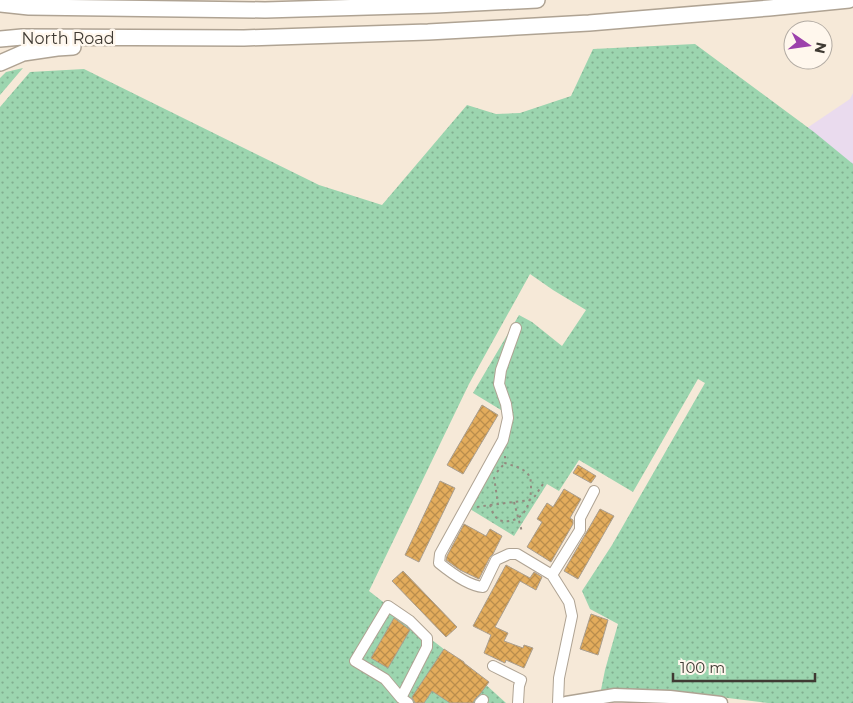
<svg xmlns="http://www.w3.org/2000/svg" width="853" height="703" font-family="Montserrat,sans-serif">
  <style>
    .industrial { fill: #eadbee }
    .grass { fill: url(#grass-dots) }
    .building { fill: url(#building-cross-hatch); stroke: #aa9e8e }
    .lines { fill: none; stroke-linecap: round; stroke-linejoin: round }
    .minor-casing { stroke: #afa393; stroke-width: 12 }
    .major-casing { stroke: #afa393; stroke-width: 15 }
    .highway-casing { stroke: #afa393; stroke-width: 18 }
    .path { stroke: #938a7f; stroke-width: 2; stroke-dasharray: 2.5 4; stroke-linecap: butt }
    .minor { stroke: #fff; stroke-width: 10 }
    .major { stroke: #fff; stroke-width: 12 }
    .highway { stroke: #fff; stroke-width: 15 }
    .labels { text-anchor: middle; stroke-width: 5; stroke-linejoin: round; paint-order: stroke }
    .street-label { font-size: 16px; fill: #3f3a33; stroke: #fff7ed }
  </style>
  <defs>
    <pattern id="grass-dots" width="8" height="8" patternUnits="userSpaceOnUse" patternTransform="scale(1.25)"><rect width="8" height="8" fill="#9cd5af"/><path d="M2 2h.1M6 6h.1" fill="none" stroke="#81ae8f" stroke-width="1.8" stroke-linecap="round"/></pattern>
    <pattern id="building-cross-hatch" width="8" height="8" patternUnits="userSpaceOnUse" patternTransform="scale(1.25)"><rect width="8" height="8" fill="#e3ac5c"/><path d="M0 0l8 8M0 8l8-8" fill="none" stroke="#b98d4d"/></pattern>
  </defs>
  <rect width="100%" height="100%" fill="#f6e9d8"/>
  <path class="industrial" d="M853,93V165L807,128L850,99Z"/>
  <path class="grass" d="M695,44L814,132L853,164V703H768L664,690L600,695L605,670L618,624L590,609L582,591L612,545L705,383L698,379L633,492L579,460L559,491L547,484L514,536L470,509L511,416L473,393L519,315L532,322L562,346L586,310L553,290L530,274L469,384L369,591L463,664L506,703H0V107L30,72L84,69L319,185L382,205L467,105L496,114L520,113L571,96L593,49Z
    M23,68L0,95V78L6,72Z"/>
  <path class="building" d="M482,405L498,415L463,474L447,465Z
    M578,465L596,476L591,483L573,473Z
    M440,481L455,488L419,562L405,555Z
    M564,489L581,499L570,518L573,520V524L551,562L527,547L542,522L537,519L547,503L553,507Z
    M600,509L614,516L578,579L564,571Z
    M464,524L486,536L490,529L502,536L493,554L490,557L479,579L460,570L446,560L447,556Z
    M506,565L530,578L534,572L542,577L536,590L520,581L495,627L508,633L504,641L523,648L524,645L533,648L524,668L506,660L505,663L484,653L491,635L473,626Z
    M403,571L457,627L446,637L392,581Z
    M591,614L608,620L598,655L580,649Z
    M394,618L410,630L388,668L371,658Z
    M444,649L464,662V663L489,682L480,694L475,699L473,703H450L432,691L424,703H415L412,697Z"/>
  <g class="lines">
    <g class="minor-casing">
      <path id="minor" d="M516,328L501,370L499,384L506,404L508,418L503,440L440,554L439,563C450,572 469,586 483,587L496,560L509,554H517L552,575L569,602L572,616L559,678L558,703
        M552,575L580,530V518L594,491
        M493,666L521,680L519,686L518,703
        M401,698L427,647V638L410,621L388,606L355,661L385,679L401,698L408,703
        M480,703L483,700"/>
    </g>
    <g class="major-casing">
      <path id="major" d="M566,703L615,695L670,697L721,703"/>
    </g>
    <g class="highway-casing">
      <path id="highway" d="M0,4L29,7L265,10L436,5L537,0
        M0,39L22,37L244,38L428,32L589,23L769,8L849,0
        M0,63L23,53L57,48L73,47"/>
    </g>
    <path class="path" d="M497,472L505,463
      M494,477L498,504
      M514,502L522,532
      M490,505L530,500L535,496L545,481
      M477,507L490,505L493,513L498,520C520,526 531,508 531,488C531,482 531,477 527,473C521,467 513,466 505,463V456"/>
    <use href="#minor" class="minor"/>
    <use href="#major" class="major"/>
    <use href="#highway" class="highway"/>
  </g>
  <g class="labels">
    <g class="street-label">
      <text x="68" y="44">North Road</text>
    </g>
  </g>
  <g transform="translate(808 45) rotate(103)"><circle r="24" fill="#fff7ed" stroke="#b2aba3"/>
  <path d="M0-4L9 19L0 12L-9 19Z" fill="#9c41ab"/>
  <text y="-8" font-size="14" font-weight="bold" text-anchor="middle" fill="#3f3a33">N</text>
  </g>
  <path d="M673 673v8h142v-8" fill="none" stroke="#3f3a33" stroke-width="2.5"/>
  <text x="680" y="673" font-size="15" fill="#3f3a33" stroke="#fff7ed" stroke-width="4" paint-order="stroke">100 m</text>
</svg>
